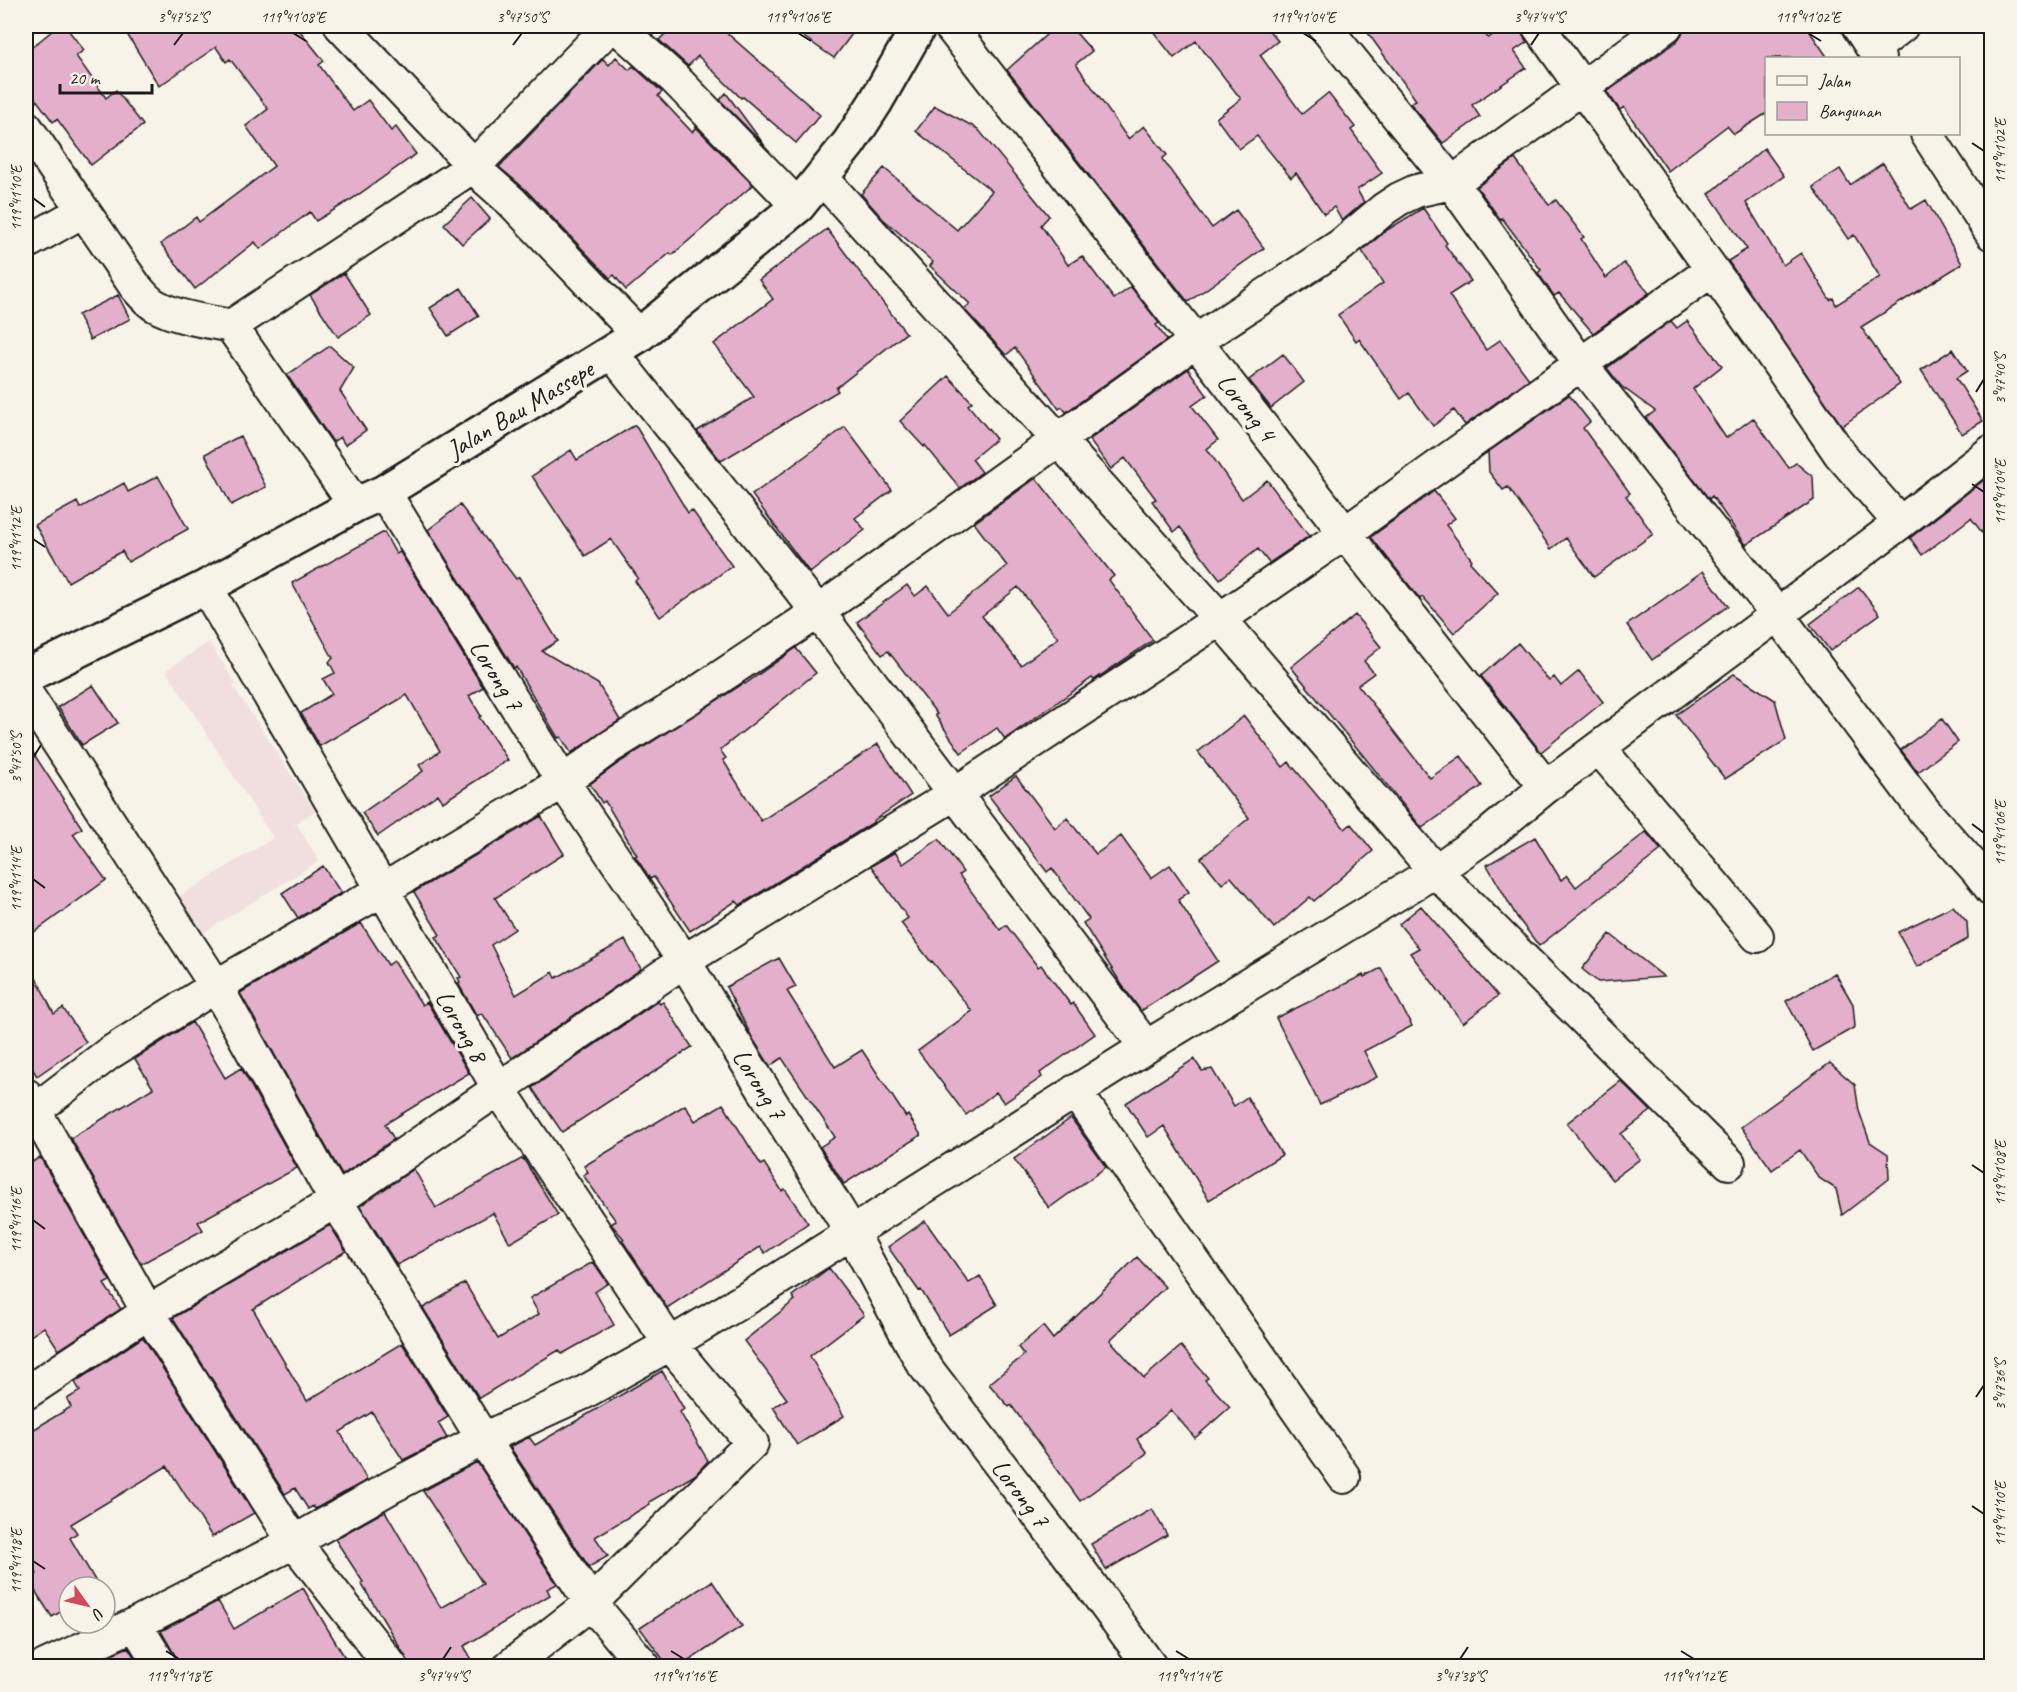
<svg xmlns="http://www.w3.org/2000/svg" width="2017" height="1692" font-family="Caveat,sans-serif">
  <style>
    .built { fill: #f1dfdf }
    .building { fill: #e3afca; stroke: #1c1c1c; stroke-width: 1.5; fill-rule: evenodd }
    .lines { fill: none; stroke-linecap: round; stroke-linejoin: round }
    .street-casing { stroke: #1c1c1c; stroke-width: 36 }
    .primary-casing { stroke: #1c1c1c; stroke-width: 38 }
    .street { stroke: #f7f3e8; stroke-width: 32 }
    .primary { stroke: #f7f3e8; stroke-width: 33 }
    .ticks { fill: none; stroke: #1c1c1c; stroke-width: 2 }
    .labels { text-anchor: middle; stroke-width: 6; stroke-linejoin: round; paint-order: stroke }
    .street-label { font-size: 26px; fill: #1c1c1c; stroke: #f7f3e8 }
    .neatline { fill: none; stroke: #1c1c1c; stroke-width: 2 }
    .ticks-label { font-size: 15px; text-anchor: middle; fill: #1c1c1c }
  </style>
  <rect width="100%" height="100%" fill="#f7f3e8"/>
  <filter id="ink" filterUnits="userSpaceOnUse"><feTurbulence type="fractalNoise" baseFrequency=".0167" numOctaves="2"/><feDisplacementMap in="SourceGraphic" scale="12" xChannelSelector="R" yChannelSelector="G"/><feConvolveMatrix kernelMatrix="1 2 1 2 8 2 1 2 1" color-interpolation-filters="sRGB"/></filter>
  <g filter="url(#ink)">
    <path class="built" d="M209,642L236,684L233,686L315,811L291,827L297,824L319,861L198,936L175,899L273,838L166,670Z"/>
    <path class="building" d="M58,26H65L84,50L76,56L106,98L116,90L143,125L91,165L57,119L53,122L26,86V52Z
      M122,26H296L324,61L319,65L353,111L368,100L391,131L396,127L416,154L352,199L316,221L310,212L260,249L255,242L195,289L161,244L196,217L199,222L274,166L246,126L268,109L230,59L226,62L216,47L159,86Z
      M673,26H719L820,115L796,143L743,97L741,98L698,56L688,66L659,40Z
      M788,26H858L834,58Z
      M1056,26H1070L1092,51L1076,64L1128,139L1144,126L1167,155L1162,159L1212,228L1236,210L1264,248L1188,302L1007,70Z
      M1149,26H1265L1278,41L1260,55L1302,114L1328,93L1355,127L1351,130L1382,173L1357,190L1364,202L1342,221L1334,207L1324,214L1296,173L1291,178L1257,136L1239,149L1216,118L1241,99L1196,41L1174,58Z
      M1363,26H1479L1488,38L1506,26H1520L1523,36L1527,42L1514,51L1526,68L1472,105L1480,117L1443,143L1410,103L1416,100Z
      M1684,26H1806L1828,58H1767V113L1734,134L1727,126L1668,171L1624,107L1620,110L1607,92L1677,41L1682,34Z
      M616,57L629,70L633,66L662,92L658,96L692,132L696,127L753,185L672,255L670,253L626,290L614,275L610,278L525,189L499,167L603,59L609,65Z
      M726,93L765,146L720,100Z
      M935,106L978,129L1049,216L1041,225L1068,265L1082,256L1114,299L1131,287L1159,323L1156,325L1167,340L1066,412L1062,407L1059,409L1015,348L1006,355L964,309L970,304L930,266L933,262L883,219L861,194L884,168L957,230L992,191L916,131Z
      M1764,148L1784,176L1746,203L1783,265L1801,253L1830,300L1833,298L1836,305L1880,277L1854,235L1848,239L1813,187L1840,169L1850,185L1883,163L1911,209L1926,200L1962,264L1861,327L1900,384L1842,426L1728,261L1747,249L1709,194Z
      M1515,159L1549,205L1556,200L1584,237L1581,239L1606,278L1624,263L1649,293L1593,333L1559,293L1554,296L1538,273L1541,270L1502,218L1500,219L1477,187Z
      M472,198L490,219L462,244L444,224Z
      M1423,208L1447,243L1445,245L1471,281L1449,295L1486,350L1500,340L1529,379L1465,425L1454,410L1433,426L1409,393L1401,399L1359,339L1356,341L1338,315L1383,283L1362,251L1387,230Z
      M827,229L906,333L836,388L838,391L721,461L697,431L754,397L714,344L773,299L759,280Z
      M344,273L371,315L338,337L310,295Z
      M461,288L479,316L448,336L430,308Z
      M118,295L130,319L90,340L78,315Z
      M1671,321L1677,328L1687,321L1722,366L1693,389L1726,438L1753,418L1789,468L1796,463L1813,477L1814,500L1746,545L1712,496L1709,499L1646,418L1655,411L1621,386L1607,368Z
      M330,346L354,368L340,391L366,430L345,445L340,437L333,442L287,375Z
      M1953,349L1967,371L1956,378L1983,421L1962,434L1921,370Z
      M1283,354L1304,382L1271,408L1249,380Z
      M1188,369L1207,395L1192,406L1218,440L1207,449L1242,499L1267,480L1309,536L1269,563L1258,549L1220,579L1180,527L1174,532L1152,501L1156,499L1125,458L1111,469L1089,440Z
      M948,376L972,402L968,405L996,439L972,459L982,472L960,488L925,445L924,447L900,421Z
      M1569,395L1590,422L1583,428L1630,493L1626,496L1653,534L1594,577L1566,538L1551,549L1508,487L1503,490L1489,472L1488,452Z
      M635,425L688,513L692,510L732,566L660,617L635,581L638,578L611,539L585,556L532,476L571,450L577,460Z
      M845,427L892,490L855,518L865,530L810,573L752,495Z
      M240,436L266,487L231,505L205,454Z
      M158,476L188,529L128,562L122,551L68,582L35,525L77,502L80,508L124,483L128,492Z
      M1989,476L1992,479V546L1971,518L1922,555L1910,538Z
      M1036,478L1114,576L1109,580L1153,640L1094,680L1092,678L1005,739L997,728L961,753L935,715L937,714L888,651L882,655L857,622L907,585L915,596L928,586L948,613L989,581L1007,566L974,523ZM1018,587L1058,638L1021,665L982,616Z
      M1434,491L1455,518L1446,525L1472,560L1470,562L1498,593L1454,633L1423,597L1420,599L1371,537Z
      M460,505L516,579L519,577L558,641L542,651L598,684L620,720L571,753L561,737L558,738L516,667L514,668L428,530Z
      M384,532L396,554L400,552L483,687L469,696L481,716L479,717L508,760L443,802L438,794L378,836L362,813L423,771L419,765L440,751L407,695L320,746L301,713L332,694L323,679L335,673L329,662L333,658L292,583Z
      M1703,571L1728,606L1652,660L1627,625Z
      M1859,587L1880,614L1830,651L1810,624Z
      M1355,615L1381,647L1364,661L1374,673L1358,685L1430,778L1461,756L1482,786L1422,828L1291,667Z
      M1518,643L1549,681L1554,677L1561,686L1579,671L1603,702L1541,752L1481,676Z
      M796,648L816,673L720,750L726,758L723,760L761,821L878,744L911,795L873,821L874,822L740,905L736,901L690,931L654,877L650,879L635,856L637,855L605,801L602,803L590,784L620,762L744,683L745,684Z
      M1734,674L1775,700L1786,740L1725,779L1676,715Z
      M93,685L118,723L82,745L58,707Z
      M1244,716L1283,767L1289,762L1345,829L1351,824L1373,851L1314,901L1310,897L1274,928L1231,877L1222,884L1201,858L1249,818L1198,752Z
      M1942,719L1958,742L1918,772L1901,750Z
      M26,742L82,828L73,834L106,880L26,938Z
      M1016,776L1055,828L1067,818L1096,854L1121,836L1151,878L1170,865L1189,892L1178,900L1218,961L1141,1011L1122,985L1083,923L1089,919L1052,868L1047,872L989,796Z
      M541,816L564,854L495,898L515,929L491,945L516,995L553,972L556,978L625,940L641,969L512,1058L482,1013L477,1016L458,983L460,982L458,978L461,977L436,937L440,935L414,892Z
      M1646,832L1661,850L1539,946L1517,917L1487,865L1535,837L1561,880L1567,875L1576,887Z
      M939,839L963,872L959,875L1000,930L1006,925L1038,967L1041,965L1071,1005L1073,1003L1095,1034L1040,1073L1042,1077L1004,1103L996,1092L966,1115L918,1051L972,1011L932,961L931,962L901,923L908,918L871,866L895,852L903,864Z
      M323,866L341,893L298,918L282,893Z
      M1421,906L1498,996L1463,1023L1410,953L1419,948L1399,924Z
      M1953,906L1967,922L1968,939L1917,967L1898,932Z
      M361,923L388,965L394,961L422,1005L427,1002L469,1073L385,1124L394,1139L342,1175L240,993Z
      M1610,934L1664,977L1598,982L1582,969Z
      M26,957L54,1014L63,1008L86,1042L37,1076L26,1059Z
      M779,958L796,987L787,991L835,1067L862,1050L906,1117L908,1115L921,1135L844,1184L820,1147L835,1137L782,1058L770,1066L753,1039L726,987Z
      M1381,968L1412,1026L1364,1051L1377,1077L1320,1105L1276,1018L1363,975L1364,977Z
      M1835,973L1853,1004L1855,1027L1813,1051L1786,1001Z
      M658,1001L660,1004L663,1002L692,1047L562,1132L532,1088Z
      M192,1022L225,1078L241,1068L297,1168L198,1222L203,1230L141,1264L71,1138L153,1088L135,1059Z
      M1194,1059L1202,1071L1212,1069L1234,1106L1247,1097L1282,1155L1209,1200L1164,1126L1148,1137L1126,1103Z
      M1830,1063L1855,1085L1859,1111L1870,1142L1888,1154L1889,1179L1842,1215L1836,1189L1819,1178L1800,1150L1772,1170L1741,1127Z
      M1621,1081L1651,1111L1621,1134L1640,1159L1612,1180L1567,1123Z
      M723,1104L761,1165L764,1163L782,1191L785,1189L808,1223L765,1253L760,1247L667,1308L622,1240L624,1239L611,1224L616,1221L583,1175L588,1172L584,1166L685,1105L695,1121Z
      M1071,1118L1106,1167L1049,1208L1014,1159Z
      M40,1157L110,1281L104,1284L121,1309L59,1350L44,1327L26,1339V1166Z
      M523,1158L558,1215L510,1243L493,1213L397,1265L360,1206L414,1169L436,1208Z
      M925,1221L969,1283L980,1276L997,1305L949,1335L921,1290L919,1291L888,1247Z
      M330,1225L346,1251L253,1309L307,1401L402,1343L448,1417L438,1423L447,1438L403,1460L372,1412L340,1432L367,1480L315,1509L313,1506L308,1509L295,1488L285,1494L173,1318Z
      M1137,1257L1165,1287L1110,1340L1144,1378L1181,1346L1208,1378L1205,1380L1230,1407L1195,1438L1171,1410L1137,1439L1147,1453L1080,1501L1011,1405L1009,1407L989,1384L1024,1355L1018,1347L1043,1326L1053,1339Z
      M593,1262L608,1283L595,1292L614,1325L562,1354L559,1350L479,1398L423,1308L465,1283L498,1339L539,1314L530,1298Z
      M829,1268L864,1315L810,1356L844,1416L797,1445L773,1407L787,1399L744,1341L795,1300L792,1296Z
      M143,1337L254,1513L212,1537L167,1466L71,1524L77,1533L70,1538L99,1587H69V1607L52,1617L28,1580L37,1574L26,1555V1434L71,1407L67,1399L80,1391L75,1382Z
      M662,1371L684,1409L680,1412L708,1461L695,1475L649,1502L650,1504L595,1537L608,1556L589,1567L510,1447L529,1437L535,1445Z
      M477,1462L557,1584L547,1589L550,1595L464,1646L471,1658L457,1666H411L361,1583L363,1582L335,1539L385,1511L441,1608L483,1584L423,1491Z
      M1152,1509L1167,1535L1106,1570L1091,1544Z
      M712,1581L742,1626L681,1666H668L640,1628Z
      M303,1588L350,1666H179L176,1657L161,1631L218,1601L234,1629Z
      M128,1647L140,1666H86Z"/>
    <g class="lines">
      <g class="street-casing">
        <path id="street" d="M341,26L486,179L512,202L639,335
          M616,26L675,79L798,206
          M950,26L1345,533L1546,787
          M1324,26L1452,183L1580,363L1777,614L1925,812L1977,870L1992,890
          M1538,26L1758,334L1840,454L1900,523
          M1858,26L1879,58
          M1873,49L1902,26
          M26,127L135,286C141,293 148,302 156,306C178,318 207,321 231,326L355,505
          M1927,134L1992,234
          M822,178L1220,619L1435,871L1729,1163
          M26,243L83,211
          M231,326L475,165L610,26
          M612,353L818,612L1146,1047
          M384,492L563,782L684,961L851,1231L921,1361L1065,1550L1150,1666
          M206,587L499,1089L670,1344L752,1443L591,1603L510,1666
          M26,693L216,986L336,1201L483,1439L591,1603L644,1666
          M1599,748L1757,936
          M1075,1091L1344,1477
          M26,1095L148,1312L294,1542L391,1666
          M26,1117L108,1054L216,986L384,889L563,782L610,747L686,700L818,612L1196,341L1341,245L1384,209L1399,199L1416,191L1452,183L1666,26
          M26,1393L148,1312L336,1201L684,961L954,794L1220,619L1345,533L1712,270
          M135,1624L161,1666
          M45,1666L135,1624L294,1542L391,1487L483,1439L583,1393L670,1344L764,1288L1146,1047L1435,871L1490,833L1546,787L1900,523L1992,451"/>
      </g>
      <g class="primary-casing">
        <path id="primary" d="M26,676L206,587L355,505L384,492L639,335L798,206L849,143L875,103L919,26"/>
      </g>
      <use href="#street" class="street"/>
      <use href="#primary" class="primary"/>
    </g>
  </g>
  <path class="ticks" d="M293,33L306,41M798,33L811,41M1303,33L1316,41M1808,33L1821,41M174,45L183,33M513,45L522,33M1531,45L1539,33M1972,143L1984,151M33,198L45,207M1976,392L1984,379M1972,484L1984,492M33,539L45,547M33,758L41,745M1972,824L1984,833M33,879L45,888M1972,1165L1984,1173M33,1220L45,1229M1976,1397L1984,1385M1972,1506L1984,1514M33,1561L45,1569M166,1651L179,1659M671,1651L684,1659M1176,1651L1189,1659M1681,1651L1694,1659M443,1659L451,1647M1460,1659L1468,1647"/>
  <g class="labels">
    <g class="street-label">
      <text transform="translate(1247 407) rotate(52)" y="9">Lorong 4</text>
      <text transform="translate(520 409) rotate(-31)" y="9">Jalan Bau Massepe</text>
      <text transform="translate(497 675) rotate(58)" y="9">Lorong 7</text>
      <text transform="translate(462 1026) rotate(60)" y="9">Lorong 8</text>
      <text transform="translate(760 1084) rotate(58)" y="9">Lorong 7</text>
      <text transform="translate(1021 1493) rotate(53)" y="9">Lorong 7</text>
    </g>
  </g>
  <rect width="2017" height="1692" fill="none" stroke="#f7f3e8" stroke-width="66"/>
  <rect x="1765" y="57" width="195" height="78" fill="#f7f3e8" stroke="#9f9d96" stroke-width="1.5"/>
  <rect x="1777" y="76" width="30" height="9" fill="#f7f3e8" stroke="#9f9d96" stroke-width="1.5"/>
  <text x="1819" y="87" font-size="18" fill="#1c1c1c">Jalan</text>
  <rect x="1777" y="102" width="30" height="18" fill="#e3afca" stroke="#9f9d96" stroke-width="1.5"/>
  <text x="1819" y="117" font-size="18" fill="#1c1c1c">Bangunan</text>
  <g transform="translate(87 1605) rotate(124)"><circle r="28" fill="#f7f3e8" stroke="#9f9d96" stroke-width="1.5"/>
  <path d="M0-4.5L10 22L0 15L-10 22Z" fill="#d1495b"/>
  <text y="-9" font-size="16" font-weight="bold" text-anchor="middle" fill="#1c1c1c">U</text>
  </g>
  <path d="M60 84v9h92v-9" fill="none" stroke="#1c1c1c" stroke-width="3"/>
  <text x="69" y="84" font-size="18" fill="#1c1c1c" stroke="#f7f3e8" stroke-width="4.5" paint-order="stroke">20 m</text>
  <rect x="33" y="33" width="1951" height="1626" class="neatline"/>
  <g class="ticks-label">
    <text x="183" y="22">3°47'52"S</text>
    <text x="293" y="22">119°41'08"E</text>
    <text x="522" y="22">3°47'50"S</text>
    <text x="798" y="22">119°41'06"E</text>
    <text x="1303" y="22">119°41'04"E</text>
    <text x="1539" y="22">3°47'44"S</text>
    <text x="1808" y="22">119°41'02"E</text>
    <text transform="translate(2000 151) rotate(-90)" y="5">119°41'02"E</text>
    <text transform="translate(16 198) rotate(-90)" y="5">119°41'10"E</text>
    <text transform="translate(2000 379) rotate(-90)" y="5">3°47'40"S</text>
    <text transform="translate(2000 492) rotate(-90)" y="5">119°41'04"E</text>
    <text transform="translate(16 539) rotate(-90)" y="5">119°41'12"E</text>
    <text transform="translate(16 758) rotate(-90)" y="5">3°47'50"S</text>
    <text transform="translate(2000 833) rotate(-90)" y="5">119°41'06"E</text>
    <text transform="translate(16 879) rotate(-90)" y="5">119°41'14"E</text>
    <text transform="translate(2000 1173) rotate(-90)" y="5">119°41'08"E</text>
    <text transform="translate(16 1220) rotate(-90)" y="5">119°41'16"E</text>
    <text transform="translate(2000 1385) rotate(-90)" y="5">3°47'36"S</text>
    <text transform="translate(2000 1514) rotate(-90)" y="5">119°41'10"E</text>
    <text transform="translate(16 1561) rotate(-90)" y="5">119°41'18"E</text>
    <text x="179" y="1681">119°41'18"E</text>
    <text x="443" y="1681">3°47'44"S</text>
    <text x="684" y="1681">119°41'16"E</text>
    <text x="1189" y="1681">119°41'14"E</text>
    <text x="1460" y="1681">3°47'38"S</text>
    <text x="1694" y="1681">119°41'12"E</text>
  </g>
</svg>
